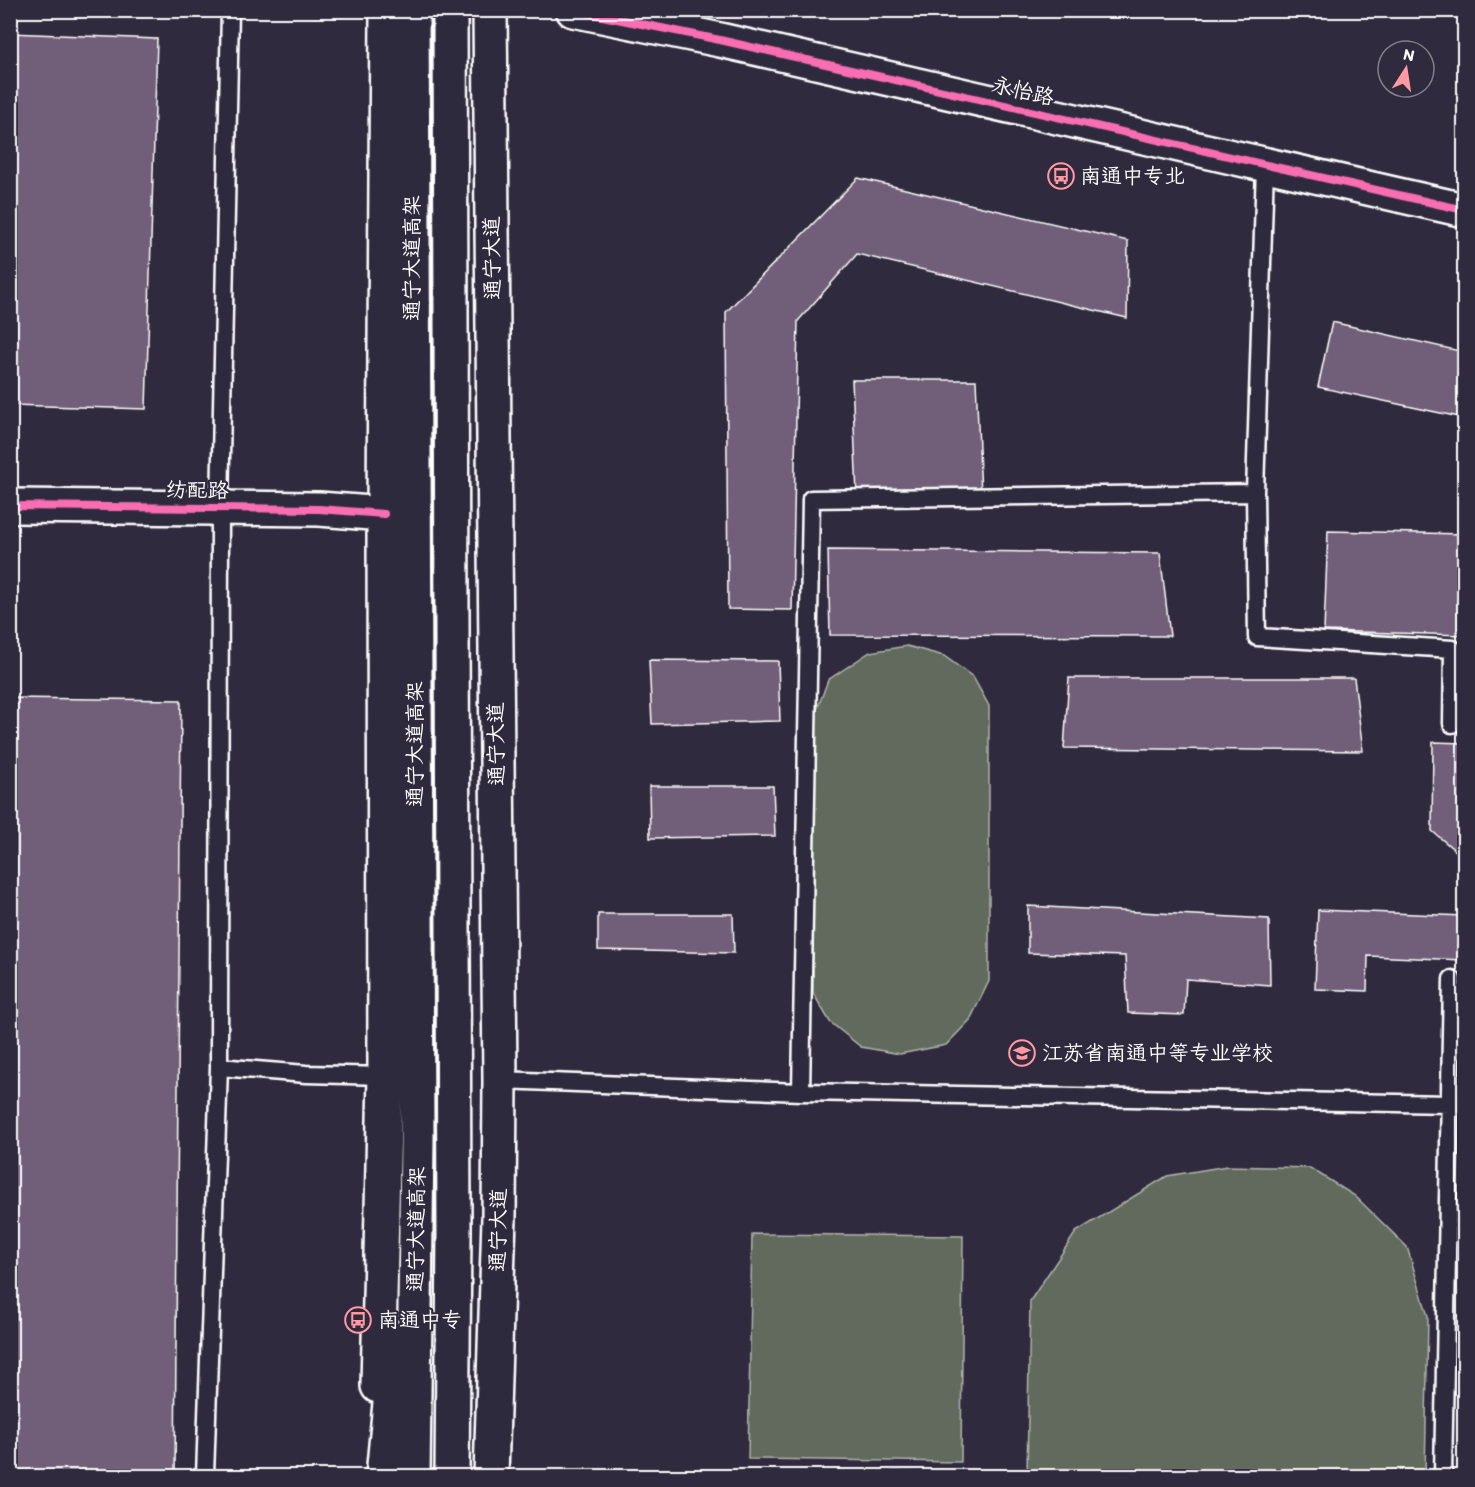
<svg xmlns="http://www.w3.org/2000/svg" width="1475" height="1487" font-family="Itim,'LXGW WenKai TC',sans-serif">
  <style>
    .green { fill: #626a5d; stroke: #b0b4ae; stroke-width: 1.5 }
    .building { fill: #715f7a; stroke: #fff; stroke-width: 1.5 }
    .lines { fill: none; stroke-linecap: round; stroke-linejoin: round }
    .lane-casing { stroke: #fff; stroke-width: 21 }
    .secondary-casing { stroke: #fff; stroke-width: 38 }
    .primary-casing { stroke: #fff; stroke-width: 38 }
    .highway-casing { stroke: #fff; stroke-width: 38 }
    .lane { stroke: #2f2a3d; stroke-width: 16 }
    .secondary { stroke: #2f2a3d; stroke-width: 33 }
    .primary { stroke: #2f2a3d; stroke-width: 33 }
    .highway { stroke: #2f2a3d; stroke-width: 33 }
    .cycleway-casing { stroke: #2f2a3d; stroke-width: 11 }
    .cycleway { stroke: #f96db3; stroke-width: 8 }
    .labels { text-anchor: middle; stroke-width: 4.5; stroke-linejoin: round; paint-order: stroke }
    .street-label { font-size: 21px; fill: #fff; stroke: #2f2a3d }
    .poi-label { font-size: 21px; fill: #fff; stroke: #2f2a3d; text-anchor: start }
  </style>
  <rect width="100%" height="100%" fill="#2f2a3d"/>
  <filter id="ink" filterUnits="userSpaceOnUse"><feTurbulence type="fractalNoise" baseFrequency=".0167" numOctaves="2"/><feDisplacementMap in="SourceGraphic" scale="12" xChannelSelector="R" yChannelSelector="G"/><feConvolveMatrix kernelMatrix="1 2 1 2 8 2 1 2 1" color-interpolation-filters="sRGB"/></filter>
  <g filter="url(#ink)">
    <path class="green" d="M907,646L944,656L973,677L989,706V981L970,1020L946,1045L900,1054L861,1047L830,1022L813,993L814,718L828,680L870,652Z
      M1227,1166L1310,1168L1355,1196L1407,1247L1428,1316L1425,1476H1027L1030,1301L1076,1232L1167,1176Z
      M752,1234L963,1236L961,1462L748,1459Z"/>
    <path class="building" d="M10,33L157,39L146,409L10,405Z
      M858,178L1128,241L1127,318L857,254L798,321L792,610L728,609L726,312Z
      M1332,322L1464,352V418L1318,387Z
      M852,380H976L981,494L857,495Z
      M1328,531L1464,534V635L1324,631Z
      M828,550L1160,553L1170,636L830,635Z
      M649,660L778,661L780,721L652,724Z
      M1069,678H1354L1363,751L1064,748Z
      M10,698L181,700L175,1476H16L10,1303Z
      M1433,742L1464,743V853L1457,852L1432,831Z
      M649,786H773L775,836L650,838Z
      M1028,906L1269,919L1270,985L1186,979L1184,1015L1128,1013L1125,956L1028,953Z
      M1318,910L1464,916V960L1368,956L1367,991L1315,989Z
      M598,914H733L734,953L598,950Z
      M892,1472L965,1474V1476H892Z"/>
    <g class="lines">
      <g class="lane-casing">
        <path id="lane" d="M1265,165L1255,493L1257,637L1453,649L1452,724
          M219,1067L306,1074L385,1076
          M500,1080L801,1092L1450,1104
          M801,1092L811,499L1255,493
          M205,1476L219,1067L220,508L230,10
          M1443,1476L1452,979"/>
      </g>
      <g class="secondary-casing">
        <path id="secondary" d="M573,10L720,40L1464,210
          M10,506L319,509L384,514"/>
      </g>
      <g class="primary-casing">
        <path id="primary" d="M490,10L500,1080L499,1217L491,1476
          M378,1386L385,1076L384,514L387,10"/>
      </g>
      <g class="highway-casing">
        <path id="highway" d="M412,10L417,1138L413,1476
          M450,10L454,1231L452,1476
          M383,1476L396,1340"/>
      </g>
      <use href="#lane" class="lane"/>
      <use href="#secondary" class="secondary"/>
      <use href="#primary" class="primary"/>
      <use href="#highway" class="highway"/>
      <g class="cycleway-casing">
        <path id="cycleway" d="M573,10L720,40L1464,210
          M10,506L319,509L384,514"/>
      </g>
      <use href="#cycleway" class="cycleway"/>
    </g>
  </g>
  <defs>
    <g id="bus-ring" transform="scale(1.35)"><circle r="9.5" fill="#2f2a3d" stroke="#ff9aa2" stroke-width="1.5"/><path d="M-5-6H5V4H4V6H2V4H-2V6H-4V4H-5ZM-3.5-4V0h7V-4ZM-3.5 1.2v1.5H-2V1.2ZM2 1.2v1.5H3.5V1.2Z" fill="#ff9aa2"/></g>
    <g id="school-ring" transform="scale(1.35)"><circle r="9.5" fill="#2f2a3d" stroke="#ff9aa2" stroke-width="1.5"/><path d="M0-5L7-2L0 1L-7-2ZM-4 1L0 2.5L4 1V4Q0 6-4 4Z" fill="#ff9aa2"/></g>
  </defs>
  <g fill-rule="evenodd">
    <use href="#bus-ring" x="1061" y="176"/>
    <use href="#school-ring" x="1022" y="1053"/>
    <use href="#bus-ring" x="358" y="1320"/>
  </g>
  <g class="labels">
    <g class="street-label">
      <text transform="translate(1023 91) rotate(13)" y="7">永怡路</text>
      <text transform="translate(412 258) rotate(-90)" y="7">通宁大道高架</text>
      <text transform="translate(492 258) rotate(-91)" y="7">通宁大道</text>
      <text transform="translate(197 490) rotate(1)" y="7">纺配路</text>
      <text transform="translate(415 744) rotate(-90)" y="7">通宁大道高架</text>
      <text transform="translate(496 744) rotate(-91)" y="7">通宁大道</text>
      <text transform="translate(416 1229) rotate(-89)" y="7">通宁大道高架</text>
      <text transform="translate(498 1230) rotate(-89)" y="7">通宁大道</text>
    </g>
    <g class="poi-label">
      <text x="1080" y="183">南通中专北</text>
      <text x="1042" y="1060">江苏省南通中等专业学校</text>
      <text x="378" y="1327">南通中专</text>
    </g>
  </g>
  <rect width="1475" height="1487" fill="none" stroke="#2f2a3d" stroke-width="36"/>
  <rect x="18" y="18" width="1439" height="1451" fill="none" stroke="#fff" stroke-width="2" filter="url(#ink)"/>
  <g transform="translate(1406 69) rotate(12)"><circle r="28" fill="#2f2a3d" stroke="#827f8b" stroke-width="1.5"/>
  <path d="M0-4.5L10 22L0 15L-10 22Z" fill="#ff9aa2"/>
  <text y="-9" font-size="16" font-weight="bold" text-anchor="middle" fill="#ffffff">N</text>
  </g>
</svg>
